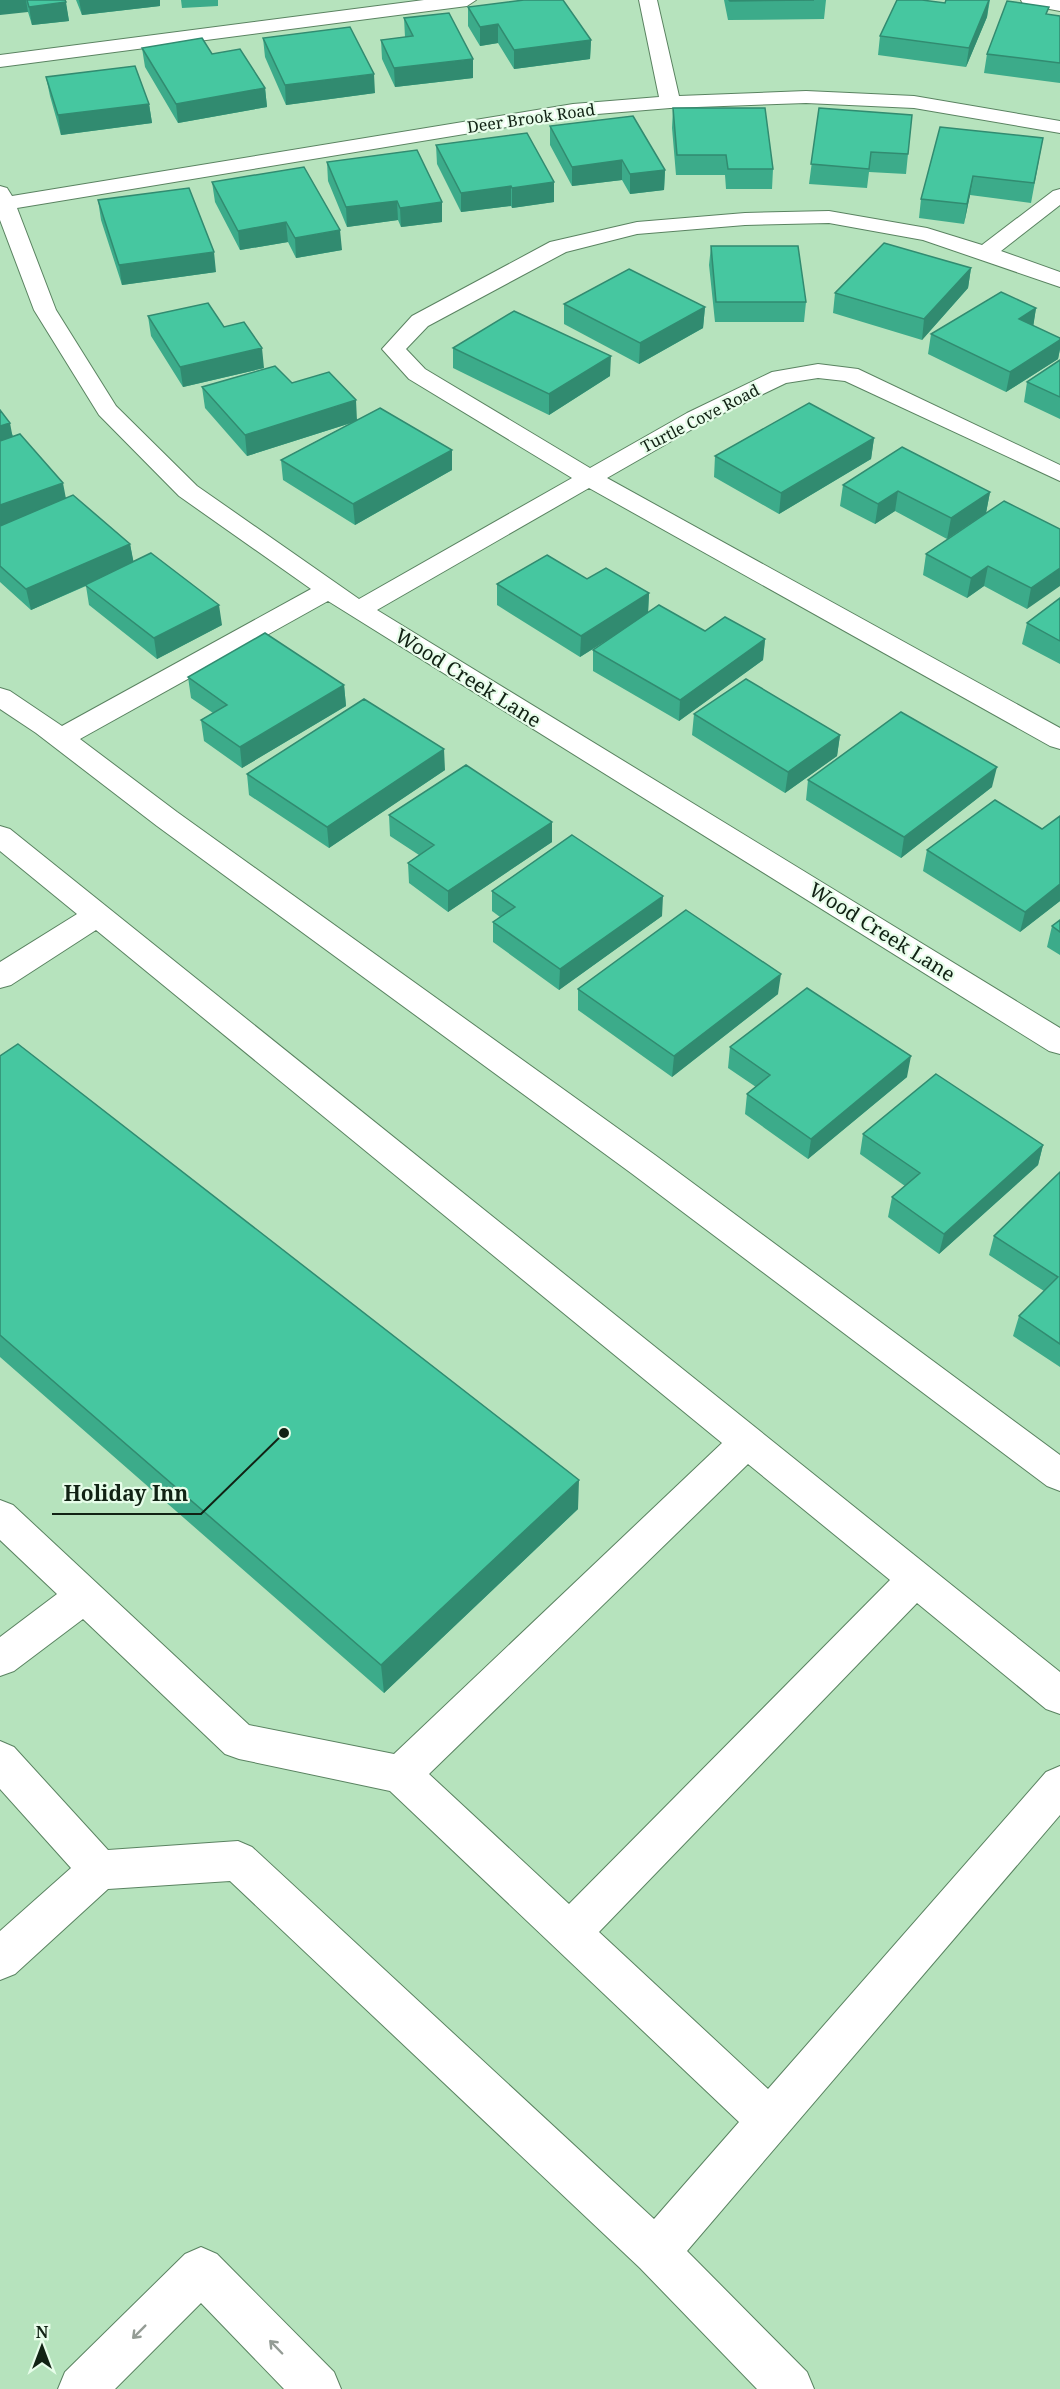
<svg xmlns="http://www.w3.org/2000/svg" width="1060" height="2389" font-family="'Noto Serif',serif">
  <style>
    .lines { fill: none; stroke-linecap: round; stroke-linejoin: round }
    .minor-casing { stroke: #5a8361; stroke-width: 2 }
    .minor { fill: #fff; fill-rule: evenodd }
    .wall { fill: #3cab8a }
    .shaded-wall { fill: #318b70 }
    .building { fill: #46c7a0; stroke: #318b70; stroke-width: 1.5 }
    .oneway { stroke: #949c95 }
    .labels { text-anchor: middle; stroke-width: 4.5; stroke-linejoin: round; paint-order: stroke }
    .far-street-label { font-size: 16px; fill: #112214; stroke: #e7fdea }
    .street-label { font-size: 20px; fill: #112214; stroke: #e7fdea }
    .leader { fill: none; stroke: #112214; stroke-width: 2 }
    .callout-dot { fill: #112214; stroke: #e7fdea; stroke-width: 2 }
    .callout-label { font-size: 21px; text-anchor: middle; font-weight: bold; fill: #112214; stroke: #e7fdea; stroke-width: 4.5; stroke-linejoin: round; paint-order: stroke }
  </style>
  <rect width="100%" height="100%" fill="#b6e3bd"/>
  <g class="lines">
    <g class="minor-casing">
      <path id="minor" d="M424,0H476L467,6L0,67V55Z
        M639,0H657L679,96L806,91L914,96L1060,121V133L914,108L806,103L670,108L573,116L17,208L56,310L116,406L197,486L359,599L572,478L409,379L382,349L412,316L550,242L637,222L745,213L829,211L927,228L982,245L1053,191L1060,189V205L1001,251L1060,272V287L923,240L829,223L745,225L637,234L566,252L428,326L406,349L425,369L590,468L687,413L772,372L818,364L858,369L1060,465V481L845,381L818,378L786,383L703,423L607,478L1060,728V749L1050,746L589,488L377,610L1060,1028V1054L1049,1051L328,601L80,739L177,812L655,1155L1060,1455V1491L1047,1486L631,1173L157,826L36,733L0,709V688L10,691L62,726L311,589L179,496L99,415L34,310L0,220V186L7,188L12,196L573,104L659,97Z
        M1021,0H1060V11L1023,4Z
        M0,826L10,829L1060,1672V1714L1046,1709L917,1603L599,1932L768,2089L1046,1772L1060,1766V1815L687,2251L807,2372L814,2389H757L640,2268L230,1881L108,1889L15,1974L0,1980V1931L71,1868L0,1789V1741L14,1747L108,1850L238,1841L252,1847L654,2219L739,2122L390,1791L239,1759L225,1754L83,1619L14,1671L0,1676V1637L57,1594L0,1540V1500L13,1505L249,1725L394,1754L722,1443L96,930L11,985L0,988V962L77,914L0,851ZM748,1464L890,1580L569,1904L429,1774Z
        M201,2247L217,2254L334,2372L341,2389H284L201,2303L115,2389H58L65,2372L185,2254Z"/>
    </g>
    <use href="#minor" class="minor"/>
  </g>
  <path class="wall" d="M0,0H65L69,21L32,25L28,12Z
    M76,0H160V6L82,15Z
    M181,0H218V6L182,8Z
    M724,0H826L824,19L728,20Z
    M946,0H990L987,17L966,67L878,55L880,36L945,3Z
    M468,7L591,40L590,59L514,69L498,43L480,46L468,26Z
    M1047,15L1060,16V83L984,73L987,54Z
    M404,18L473,78L395,87L382,59L381,40L405,37Z
    M263,38L375,93L286,105L265,57Z
    M142,48L212,54L265,88L267,107L178,123L145,67Z
    M46,77L149,104L152,123L61,135L50,96Z
    M673,108L773,169L772,189H726L725,175H676L672,128Z
    M819,108L908,154L906,174L869,172L867,188L809,184Z
    M550,126L665,170L664,190L630,194L622,180L572,186L550,145Z
    M1043,138L1031,203L970,195L964,224L919,218L921,199Z
    M436,145L554,182V202L512,208L511,206L461,212L437,164Z
    M327,162L442,202V222L401,227L398,220L347,227L328,181Z
    M212,182L342,250L296,258L288,242L240,250L215,202Z
    M98,200L216,272L122,285L101,220Z
    M711,246L806,302L804,322H715L709,265Z
    M971,268L968,288L922,340L833,313L835,293Z
    M564,304L705,307L703,328L639,364L564,324Z
    M1036,308L1033,326L1060,338V349L1058,359L1006,392L928,354L931,334Z
    M148,316L224,327L264,368L183,387L151,336Z
    M453,348L610,376L549,415L453,368Z
    M1060,360V419L1024,402L1027,382Z
    M292,383L357,419L452,450V470L355,525L283,480L281,460L351,423L247,456L205,408L202,387Z
    M0,410L13,436L66,498L130,544L133,561L222,625L157,659L89,605L86,586L31,610L0,582Z
    M874,438L871,459L779,514L714,477L715,456Z
    M843,485L990,492L986,513L947,539L895,511L875,524L840,506Z
    M1060,529L1027,609L984,586L967,598L923,575L926,554Z
    M587,579L649,593L648,612L705,631L765,639L763,660L679,721L593,671V650L628,627L580,657L497,605V584Z
    M1060,598V664L1022,644L1027,623Z
    M188,677L344,685L346,706L242,768L204,741L201,720L213,713L191,698Z
    M694,714L840,735L837,756L785,793L692,735Z
    M445,770L329,848L249,795L247,774Z
    M808,780L992,787L901,858L806,800Z
    M389,815L552,822V842L448,912L409,883L408,863L419,855L390,836Z
    M1060,816V901L1020,932L923,871L927,850L1042,829Z
    M492,891L662,916L559,990L493,942V922L500,917L492,911Z
    M1060,920V955L1047,947L1052,926Z
    M578,989L778,994L672,1077L578,1010Z
    M730,1047L907,1077L808,1159L745,1114L747,1094L756,1087L728,1068Z
    M0,1056L578,1509L384,1693L0,1357Z
    M863,1134L1043,1145L1038,1165L939,1254L888,1217L892,1197L905,1186L860,1154Z
    M1060,1172V1367L1013,1336L1019,1316L1044,1291L989,1255L994,1236Z"/>
  <path class="shaded-wall" d="M0,0H26L28,12L0,15Z
    M79,0H160V6L82,15Z
    M989,0L987,17L966,67L969,48Z
    M66,2L69,21L32,25L29,7Z
    M498,24V43L480,46V27Z
    M591,40L590,59L514,69V50Z
    M473,59V78L395,87L394,68Z
    M374,74L375,93L286,105L285,85Z
    M265,88L267,107L178,123L176,104Z
    M149,104L152,123L61,135L58,115Z
    M622,160V180L572,186V167Z
    M665,170L664,190L630,194V174Z
    M973,176L970,195L964,224L967,204Z
    M554,182V202L512,208V188Z
    M511,186V206L461,212V193Z
    M397,201L398,220L347,227L346,207Z
    M442,202V222L401,227L400,208Z
    M286,222L288,242L240,250L238,231Z
    M340,230L342,250L296,258L295,238Z
    M214,252L216,272L122,285L119,265Z
    M971,268L968,288L922,340L924,319Z
    M705,307L703,328L639,364L640,343Z
    M1036,308L1033,328L1019,319Z
    M1060,340V349L1058,359L1006,392L1010,372Z
    M262,348L264,368L183,387L180,367Z
    M611,356L610,376L549,415V394Z
    M356,400L357,421L247,456L245,435Z
    M10,423L14,444L0,448V426Z
    M874,438L871,459L779,514L781,493Z
    M452,450V470L355,525L353,504Z
    M63,483L67,504L0,527V505Z
    M898,491L895,511L875,524L878,504Z
    M990,492L986,513L947,539L951,518Z
    M130,544L134,564L31,610L26,589Z
    M988,566L984,586L967,598L971,578Z
    M1060,568V586L1027,609L1031,588Z
    M649,593L648,614L580,657L581,636Z
    M219,605L222,625L157,659L154,638Z
    M765,639L763,660L679,721L680,700Z
    M344,685L346,706L242,768L240,747Z
    M840,735L837,756L785,793L788,772Z
    M444,749L445,770L329,848L327,827Z
    M997,767L992,787L901,858L904,837Z
    M552,822V842L448,912V891Z
    M1060,884V901L1020,932L1025,912Z
    M663,896L662,916L559,990L560,969Z
    M781,974L778,994L672,1077L674,1056Z
    M911,1056L907,1077L808,1159L811,1139Z
    M1043,1145L1038,1165L939,1254L944,1234Z
    M579,1480L578,1509L384,1693L381,1665Z"/>
  <path class="building" d="M27,0H65L66,2L29,7Z
    M524,0H563L591,40L514,50L498,24L480,27L468,7Z
    M729,0H814L730,1Z
    M897,0H922L945,3L946,0H989L969,48L880,36Z
    M1007,1L1049,7L1046,14L1060,16V63L987,54Z
    M449,13L473,59L394,68L381,40L413,36L404,18Z
    M350,27L374,74L285,85L263,38Z
    M202,38L212,54L240,49L265,88L176,104L142,48Z
    M135,66L149,104L58,115L46,77Z
    M673,108H765L773,169H728L726,155H677Z
    M819,108L912,115L908,154L871,152L869,169L811,164Z
    M633,116L665,170L630,174L622,160L572,167L550,126Z
    M940,127L1043,138L1034,183L973,176L967,204L921,199Z
    M527,133L554,182L512,188L511,186L461,193L436,145Z
    M417,150L442,202L400,208L397,201L346,207L327,162Z
    M304,167L340,230L295,238L286,222L238,231L212,182Z
    M189,188L214,252L119,265L98,200Z
    M884,243L971,268L924,319L835,293Z
    M711,246H798L806,302H716Z
    M629,269L705,307L640,343L564,304Z
    M1001,292L1036,308L1019,319L1060,338V340L1010,372L931,334Z
    M208,303L224,327L244,322L262,348L180,367L148,316Z
    M514,311L611,356L549,394L453,348Z
    M1060,360V397L1027,382Z
    M275,366L292,383L329,372L356,400L245,435L202,387Z
    M809,403L874,438L781,493L715,456Z
    M380,408L452,450L353,504L281,460Z
    M0,410L10,423L0,426Z
    M20,434L63,483L0,505V441Z
    M902,447L990,492L951,518L898,491L878,504L843,485Z
    M73,495L130,544L26,589L0,566V526Z
    M1004,501L1060,529V568L1031,588L988,566L971,578L926,554Z
    M151,553L219,605L154,638L85,585Z
    M547,555L587,579L606,568L649,593L581,636L497,584Z
    M1060,598V641L1027,623Z
    M659,605L705,631L725,617L765,639L680,700L593,650Z
    M265,633L344,685L240,747L201,720L227,705L188,677Z
    M746,679L840,735L788,772L694,714Z
    M364,699L444,749L327,827L247,774Z
    M901,712L997,767L904,837L808,780Z
    M466,765L552,822L448,891L408,863L434,845L389,815Z
    M995,800L1042,829L1060,816V884L1025,912L927,850Z
    M572,835L663,896L560,969L493,922L515,907L492,891Z
    M686,910L781,974L674,1056L578,989Z
    M1060,920V932L1052,926Z
    M807,988L911,1056L811,1139L747,1094L770,1075L730,1047Z
    M18,1044L579,1480L381,1665L0,1335V1056Z
    M936,1074L1043,1145L944,1234L892,1197L920,1173L863,1134Z
    M1060,1172V1344L1019,1316L1058,1277L994,1236Z"/>
  <defs><path id="oneway-shaft" d="M-6 0H5M1.5-3L5.5 0L1.5 3" fill="none" stroke-width="1.6" stroke-linecap="round" stroke-linejoin="round" transform="scale(1.5)"/></defs>
  <g class="oneway">
    <use href="#oneway-shaft" transform="translate(139 2332) rotate(135)"/>
    <use href="#oneway-shaft" transform="translate(276 2347) rotate(-134)"/>
  </g>
  <g class="labels">
    <g class="far-street-label">
      <text transform="translate(531 118) rotate(-8)" y="6">Deer Brook Road</text>
      <text transform="translate(700 418) rotate(-27)" y="6">Turtle Cove Road</text>
    </g>
    <g class="street-label">
      <text transform="translate(468 678) rotate(32)" y="7">Wood Creek Lane</text>
      <text transform="translate(882 932) rotate(32)" y="7">Wood Creek Lane</text>
    </g>
  </g>
  <path class="leader" d="M284 1433L201 1514H52"/>
  <circle class="callout-dot" cx="284" cy="1433" r="6"/>
  <g class="callout-label">
    <text x="126" y="1501">Holiday Inn</text>
  </g>
  <g transform="translate(42 2347)" stroke="#e7fdea" stroke-width="4.5" paint-order="stroke">
  <path d="M0-4.5L10 22L0 15L-10 22Z" fill="#112214"/>
  <text y="-9" font-size="16" font-weight="bold" text-anchor="middle" fill="#112214">N</text>
  </g>
</svg>
